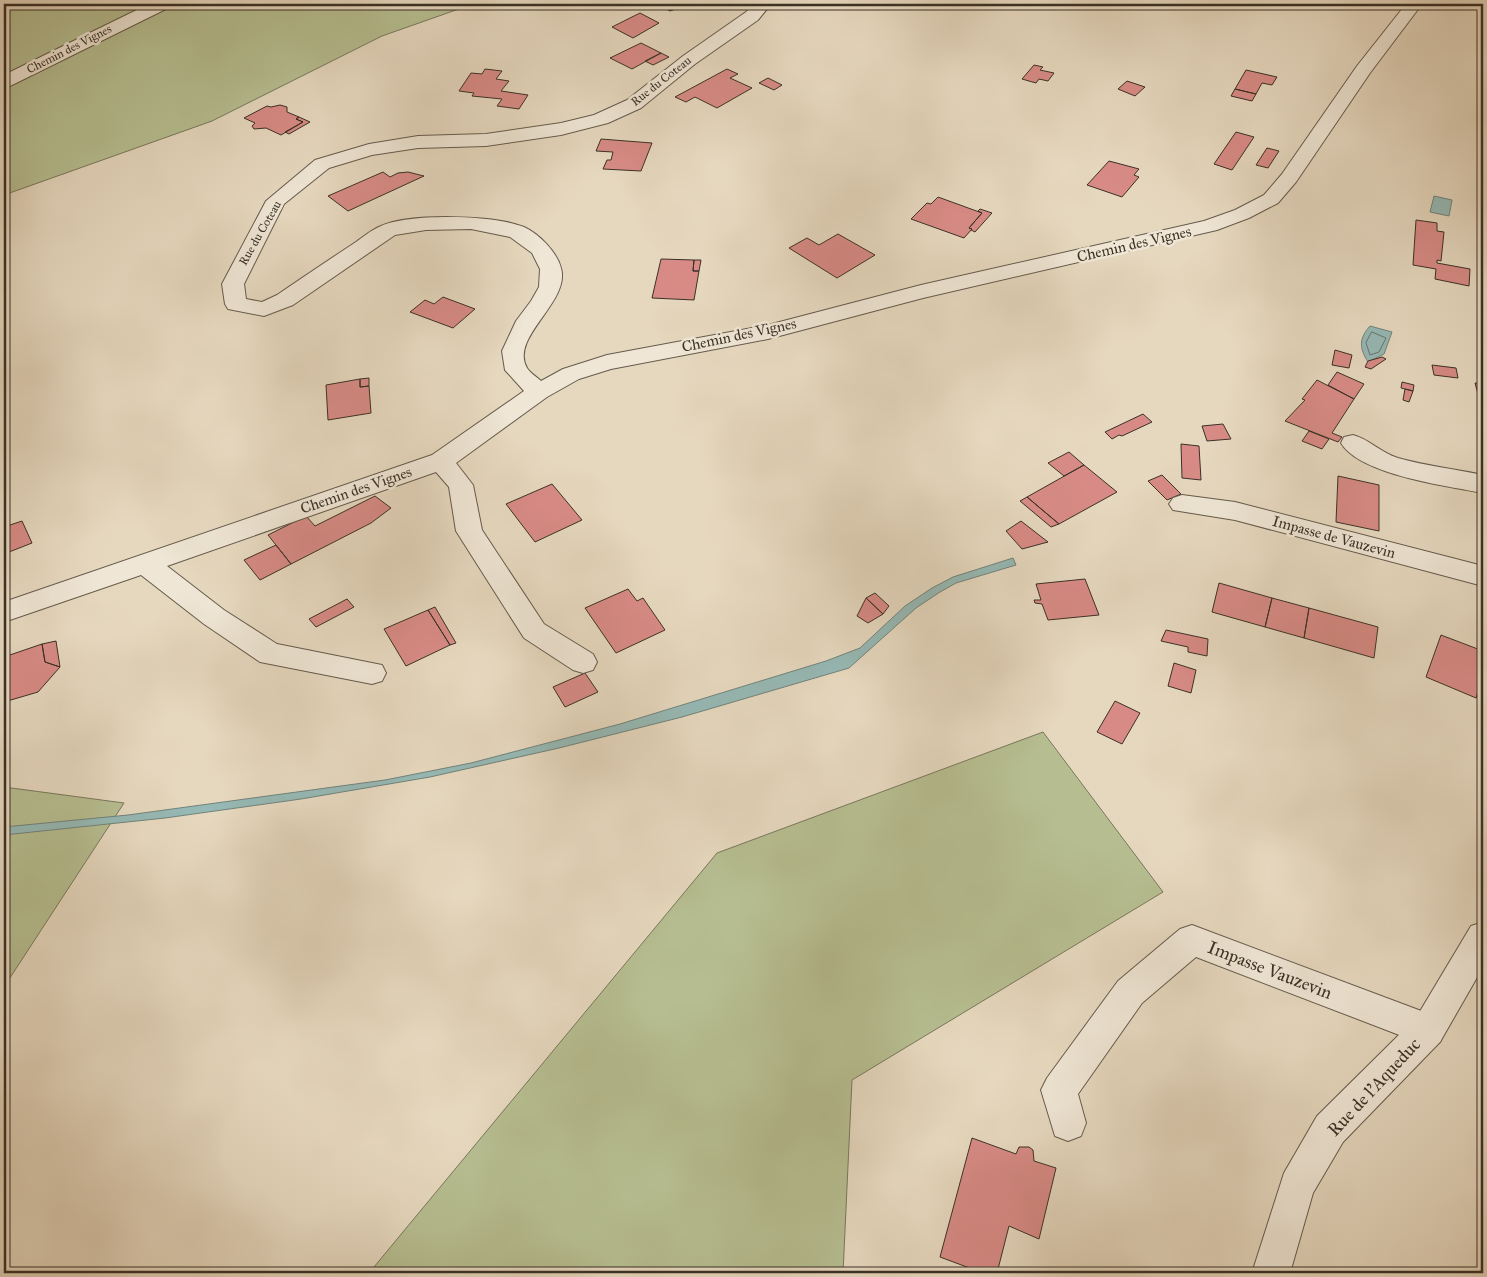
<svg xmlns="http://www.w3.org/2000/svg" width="1487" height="1277" font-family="'IM FELL Great Primer',serif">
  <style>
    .green { fill: #b6be91; stroke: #78785c }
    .water { fill: #96b9b5; stroke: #71837c }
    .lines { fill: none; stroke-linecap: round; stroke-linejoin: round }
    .shore { stroke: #68756e; stroke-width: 1 }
    .building { fill: #d88b86; stroke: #3a3126 }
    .minor-casing { stroke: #655b4c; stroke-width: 2 }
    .tertiary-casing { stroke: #655b4c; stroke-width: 2 }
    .minor { fill: #efe6d5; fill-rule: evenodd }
    .tertiary { fill: #efe6d5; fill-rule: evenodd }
    .labels { text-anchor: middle; stroke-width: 5; stroke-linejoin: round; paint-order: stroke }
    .far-street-label { font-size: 12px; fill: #3a3126; stroke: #efe6d5 }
    .street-label { font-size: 15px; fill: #3a3126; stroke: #efe6d5 }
    .near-street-label { font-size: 18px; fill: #3a3126; stroke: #efe6d5 }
  </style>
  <rect width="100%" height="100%" fill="#e6d8bf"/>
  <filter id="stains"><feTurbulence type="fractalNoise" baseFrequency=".004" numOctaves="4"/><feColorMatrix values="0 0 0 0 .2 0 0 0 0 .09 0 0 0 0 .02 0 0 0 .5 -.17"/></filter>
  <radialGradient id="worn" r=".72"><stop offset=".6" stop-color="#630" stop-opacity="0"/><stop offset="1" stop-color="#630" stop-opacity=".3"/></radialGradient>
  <path class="green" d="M4,4H473L382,36L212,121L4,195Z
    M1043,732L1163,892L852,1080L843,1273H369L717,853Z
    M4,787L124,803L4,987Z"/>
  <path class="water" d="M1434,196L1452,200L1449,216L1430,212Z
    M1370,326L1392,332L1384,354L1368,362C1359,348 1359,338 1370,326Z
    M1013,558L1016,565L956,583L940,592L916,608L849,668L682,717L559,748L430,777L301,799L165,818L4,835V827L128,815L385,780L471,763L620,724L826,661L860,648L905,606L932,588L953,577Z"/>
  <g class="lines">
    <path class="shore" d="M1372,332L1386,338L1379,352L1370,355L1366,343Z"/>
  </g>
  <path class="building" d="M657,4H686L687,5L670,11Z
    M640,13L659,23L633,38L612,27Z
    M641,43L661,53L632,69L610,58Z
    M661,53L669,57L653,65L645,61Z
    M1034,65L1043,67L1040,70L1054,73L1048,81L1039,79L1036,83L1022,79Z
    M485,69L502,71L496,79L509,81L501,91L528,95L519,109L497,106L502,99L472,96L474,93L459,91L471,73L482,74Z
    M727,69L738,74L730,78L752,88L717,108L695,97L686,102L675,97Z
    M1246,70L1277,77L1272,85L1262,83L1256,94L1235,89Z
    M768,78L782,85L774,90L759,83Z
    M1127,81L1145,87L1135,96L1118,89Z
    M1235,89L1256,94L1252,101L1231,96Z
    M280,105L287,107V112L299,117L296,119L303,122L281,135L266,128L254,129L252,126L255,123L244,118L267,106L271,107Z
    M299,117L310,122L289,134L285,132L303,122L296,119Z
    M1236,132L1254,137L1232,170L1214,164Z
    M601,139L652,143L641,171L603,169L607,160H611L613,152L596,151Z
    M1267,148L1279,151L1268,168L1256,165Z
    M1109,161L1139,169L1134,175L1139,177L1122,197L1087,185Z
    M383,172L390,177L398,173L408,172L424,176L348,211L328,196Z
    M938,197L982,213L969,228L972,229L964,238L911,219L927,203L931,204Z
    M980,209L992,213L975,232L971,230L972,229L969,228L982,213L978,211Z
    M1416,220L1437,223V231L1444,232L1441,261L1437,260V263L1470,269L1469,286L1435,279L1436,269L1413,265Z
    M838,234L875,255L837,278L789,248L807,238L819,245Z
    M661,259L694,260L693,271H699L694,300L652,298Z
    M694,260H701L699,271H693Z
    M443,297L475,309L453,328L410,312L425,300L434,304Z
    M1335,350L1352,355L1349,368L1332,365Z
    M1382,357L1386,359L1371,369L1365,367L1368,361Z
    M1432,365L1456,368L1458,378L1434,375Z
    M1337,372L1364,384L1354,399L1328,385Z
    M369,378V386L360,387V379Z
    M360,379V387L369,386L371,413L328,420L326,385Z
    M1317,380L1354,399L1332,433L1342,437L1338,442L1285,421L1305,400L1302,399Z
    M1402,382L1414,385L1413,391L1401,388Z
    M1475,383L1483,384V412Z
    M1405,389L1413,391L1409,402L1403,400Z
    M1143,414L1152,422L1122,436L1119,435L1112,439L1105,432Z
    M1223,424L1231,439L1207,441L1202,426Z
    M1309,431L1329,439L1322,449L1302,441Z
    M1181,444L1199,446L1201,480L1182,478Z
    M1069,452L1084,465L1064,476L1048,463Z
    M1084,465L1117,492L1059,524L1027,497Z
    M1162,475L1181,494L1167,500L1148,481Z
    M1338,476L1379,485V531L1336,522Z
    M552,484L582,520L535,542L506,504Z
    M375,496L391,508L371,523L291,564L268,535L306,516L315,526Z
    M1027,497L1059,524L1051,527L1020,501Z
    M22,521L32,543L4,554V527Z
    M1021,521L1048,542L1022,549L1006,531Z
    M276,545L291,564L260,580L244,560Z
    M1085,579L1099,615L1048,620L1042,604L1035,603L1034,600H1041L1036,584Z
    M1219,583L1272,598L1265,627L1212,612Z
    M628,589L637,601L643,598L665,630L616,653L585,608Z
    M875,593L889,606L883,614L866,598Z
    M866,598L883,614L868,623L857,616Z
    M1272,598L1309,608L1304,638L1265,627Z
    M347,599L354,607L316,627L309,619Z
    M435,607L456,643L450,645L428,610Z
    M1309,608L1378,627L1374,658L1304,638Z
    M428,610L450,645L406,666L384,629Z
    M1166,630L1208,639L1207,656L1188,652V647L1161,641Z
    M1441,635L1483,651V675L1476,698L1426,677Z
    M56,641L60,667L45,662L42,644Z
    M42,644L45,662L60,667L38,692L4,702V657Z
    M1174,663L1196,670L1191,693L1168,686Z
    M585,673L598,692L565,707L553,687Z
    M1115,701L1140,713L1122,744L1097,732Z
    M972,1138L1016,1154L1019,1147H1029L1033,1150L1034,1161L1056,1168L1039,1239L1009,1226L997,1273H983L940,1257Z"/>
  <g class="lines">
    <g class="minor-casing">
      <path id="minor" d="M149,4H170L168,8L10,86L4,87V75Z
        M754,4H771L758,20L695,64L641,108L608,123L561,135L486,146L418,148L372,155L329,168L284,204L244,284L246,299L262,302L277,295C302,278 327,261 353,244C362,238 371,230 381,226C410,213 495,215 524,227C539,234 557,252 561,268C571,302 509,337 527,368C530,373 537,377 541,381L563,369L607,355L768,325L921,285L1204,221L1235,210L1264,195L1282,174L1357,66L1406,4H1422L1370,73L1296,182L1278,203L1249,218L1217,230L923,298L768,339L611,369L579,379L547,397L456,463L473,485L482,530L544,624L593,654L597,662L593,670L583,673L573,670L524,638L456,531L449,487L436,472L167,566L224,610L277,644L382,665L386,673L382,681L372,684L260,662L204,624L141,575L4,622V602L432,455L524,391L505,370L502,351L516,321L531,301L539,287L540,269L532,253L510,237L471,229L426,230L395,235L293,305L264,316L228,309L225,304L222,284L266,201L315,160L369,144L418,136L486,134L561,123L594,115L627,100L683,56L746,12Z
        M1353,435C1369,439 1381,453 1398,458C1426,466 1455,469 1483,475V493C1448,486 1360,475 1341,443L1344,437Z
        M1182,495L1235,502L1483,566V586L1235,520L1173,510L1169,504L1173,498Z
        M1192,925L1440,1018L1445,1030L1440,1042L1428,1046L1196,957L1142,1003L1078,1094L1086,1123L1081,1136L1068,1141L1055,1136L1041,1090L1047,1078L1118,981L1180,929Z"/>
    </g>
    <g class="tertiary-casing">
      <path id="tertiary" d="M1483,922V967L1440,1042L1343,1142L1313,1193L1290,1273H1252L1284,1173L1317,1116L1416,1018L1471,926Z"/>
    </g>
    <use href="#minor" class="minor"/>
    <use href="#tertiary" class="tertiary"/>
  </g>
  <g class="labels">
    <g class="far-street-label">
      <text transform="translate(69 49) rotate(-27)" y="4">Chemin des Vignes</text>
      <text transform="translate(661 81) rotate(-38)" y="4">Rue du Coteau</text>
      <text transform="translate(260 233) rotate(-60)" y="4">Rue du Coteau</text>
    </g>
    <g class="street-label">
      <text transform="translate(1134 244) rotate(-13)" y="5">Chemin des Vignes</text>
      <text transform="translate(739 335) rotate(-12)" y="5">Chemin des Vignes</text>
      <text transform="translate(356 490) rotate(-19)" y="5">Chemin des Vignes</text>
      <text transform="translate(1334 537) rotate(15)" y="5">Impasse de Vauzevin</text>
    </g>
    <g class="near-street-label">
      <text transform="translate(1270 970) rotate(21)" y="6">Impasse Vauzevin</text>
      <text transform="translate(1374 1087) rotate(-47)" y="6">Rue de l'Aqueduc</text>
    </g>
  </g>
  <rect width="1487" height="1277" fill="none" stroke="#e6d8bf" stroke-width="20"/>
  <rect x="5" y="5" width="1477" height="1267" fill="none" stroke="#3a3126" stroke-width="2.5"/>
  <rect x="10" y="10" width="1467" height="1257" fill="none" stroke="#3a3126"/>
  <rect width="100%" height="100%" filter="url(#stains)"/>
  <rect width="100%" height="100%" fill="url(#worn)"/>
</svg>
